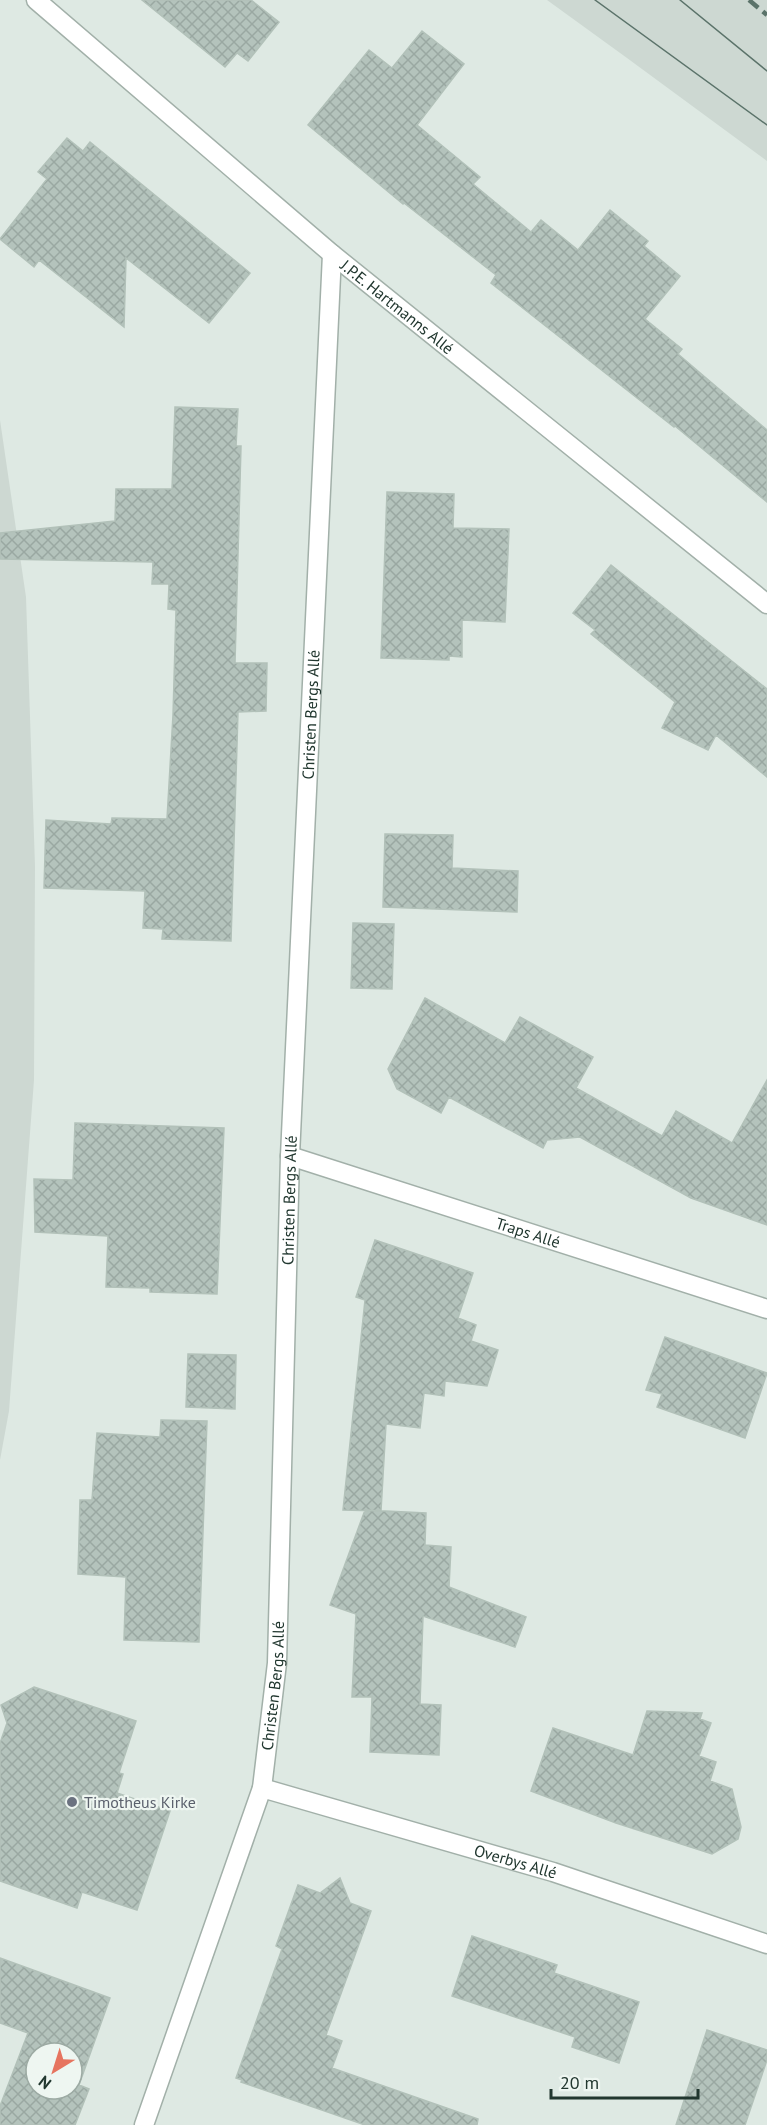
<svg xmlns="http://www.w3.org/2000/svg" width="767" height="2125" font-family="'PT Sans',sans-serif">
  <style>
    .built { fill: #cdd8d2 }
    .building { fill: url(#building-cross-hatch); stroke: #b2c1b9; stroke-width: 1.5; fill-rule: evenodd }
    .lines { fill: none; stroke-linecap: round; stroke-linejoin: round }
    .minor-casing { stroke: #a2b0a9; stroke-width: 21 }
    .minor { stroke: #fff; stroke-width: 18 }
    .tram { stroke: #5b736a; stroke-width: 1.5 }
    .rail { stroke: #5b736a; stroke-width: 4.5; stroke-dasharray: 12 6; stroke-linecap: butt }
    .worship-dot { fill: #6b7280; stroke: #eef6f1; stroke-width: 2 }
    .labels { text-anchor: middle; stroke-width: 4.5; stroke-linejoin: round; paint-order: stroke }
    .street-label { font-size: 16px; fill: #21372f; stroke: #eef6f1 }
    .worship-label { font-size: 16px; fill: #5b616d; stroke: #eef6f1; text-anchor: start }
  </style>
  <defs>
    <pattern id="building-cross-hatch" width="8" height="8" patternUnits="userSpaceOnUse" patternTransform="scale(1.5)"><rect width="8" height="8" fill="#b4c3bc"/><path d="M0 0l8 8M0 8l8-8" fill="none" stroke="#9aa8a2"/></pattern>
  </defs>
  <rect width="100%" height="100%" fill="#dee9e3"/>
  <path class="built" d="M547,0H767V161L627,58Z
    M0,420L26,597L35,866L34,1080L9,1411L0,1460Z"/>
  <path class="building" d="M142,0H251L279,22L248,61L237,53L225,67Z
    M422,31L464,64L417,125L480,177L473,184L531,232L541,220L578,250L610,210L648,241L644,246L680,276L645,319L682,349L678,354L767,430V502L675,426L674,427L491,283L496,275L404,203L403,204L308,125L369,50L392,68Z
    M67,138L83,151L90,142L250,273L209,323L126,258L124,327L39,260L34,267L0,239L47,179L38,172Z
    M175,407L238,409L236,446H241L235,663H267L266,711L238,712L231,941L162,939L163,929L143,928L145,891L44,888L46,820L111,824L112,818L167,819L173,715L176,610L168,609L169,584H152L153,562L0,559V533L115,521L116,489H172Z
    M387,492L454,494L453,528L509,529L505,622L462,620V657L449,656V660L381,658Z
    M611,565L767,689V777L716,735L708,750L662,728L675,702L591,634L595,630L573,613Z
    M385,834L453,835L452,868L518,871L517,912L383,907Z
    M353,923L394,924L392,989L351,988Z
    M425,998L505,1043L520,1017L593,1057L576,1088L662,1136L676,1111L732,1143L767,1080V1225L691,1198L580,1137L547,1140L543,1148L449,1097L441,1113L397,1089L388,1069Z
    M75,1123L224,1128L217,1294L150,1292V1288L106,1287L108,1236L35,1232L34,1179L73,1180Z
    M375,1240L473,1273L458,1318L476,1325L471,1341L498,1350L487,1386L445,1381L444,1396L424,1393L420,1428L386,1424L381,1511L343,1510L365,1300L356,1297Z
    M665,1337L767,1373L745,1438L657,1407L662,1394L646,1390Z
    M188,1354L236,1355L235,1409L186,1407Z
    M161,1420L207,1421L199,1642L124,1640L126,1577L78,1574L80,1500H92L97,1433L160,1437Z
    M365,1510L426,1513L425,1545L451,1547L449,1587L526,1617L515,1647L423,1616L420,1704L441,1705L439,1755L370,1752L372,1697H352L356,1614L330,1605Z
    M34,1687L136,1721L119,1773L123,1774L117,1793L170,1811L137,1910L82,1892L77,1908L0,1881V1743L7,1723L1,1705Z
    M647,1711L702,1713L700,1719L711,1723L699,1756L716,1762L710,1781L732,1789L741,1827L738,1839L712,1854L616,1823L531,1791L553,1728L633,1755Z
    M340,1878L350,1903L371,1911L326,2035L342,2041L332,2068L478,2119L477,2125H365L241,2082L242,2080L236,2078L282,1949L276,1946L298,1885L320,1893Z
    M472,1936L557,1965L554,1973L639,2002L619,2063L572,2047L575,2037L452,1996Z
    M0,1958L110,1998L79,2085L89,2089L75,2125H0V2106L28,2033L0,2023ZM36,2053H72V2089H36Z
    M707,2030L767,2050V2060L745,2125H676Z"/>
  <g class="lines">
    <g class="minor-casing">
      <g id="minor">
        <path id="s1" d="M36,0L332,254L767,604"/>
        <path id="s2" d="M290,1156L767,1309"/>
        <path id="s3" d="M262,1788L553,1872L767,1944"/>
        <path id="s4" d="M144,2125L262,1788L277,1663L290,1156L332,254"/>
      </g>
    </g>
    <use href="#minor" class="minor"/>
    <path class="tram" d="M595,0L767,125
      M680,0L767,71"/>
    <path class="rail" d="M749,0L767,15"/>
  </g>
  <circle class="worship-dot" cx="72" cy="1802" r="6"/>
  <g class="labels">
    <g class="street-label">
      <text dy="6" stroke="none"><textPath href="#s1" startOffset="474">J.P.E. Hartmanns Allé</textPath></text>
      <text dy="6" stroke="none"><textPath href="#s4" startOffset="1432">Christen Bergs Allé</textPath></text>
      <text dy="6" stroke="none"><textPath href="#s4" startOffset="946">Christen Bergs Allé</textPath></text>
      <text dy="6" stroke="none"><textPath href="#s2" startOffset="250">Traps Allé</textPath></text>
      <text dy="6" stroke="none"><textPath href="#s4" startOffset="460">Christen Bergs Allé</textPath></text>
      <text dy="6" stroke="none"><textPath href="#s3" startOffset="264">Overbys Allé</textPath></text>
    </g>
    <g class="worship-label">
      <text x="84" y="1808">Timotheus Kirke</text>
    </g>
  </g>
  <g transform="translate(54 2071) rotate(218)"><circle r="28" fill="#eef6f1" stroke="#9caaa3" stroke-width="1.5"/>
  <path d="M0-4.5L10 22L0 15L-10 22Z" fill="#e6745f"/>
  <text y="-9" font-size="16" font-weight="bold" text-anchor="middle" fill="#21372f">N</text>
  </g>
  <path d="M551 2089v9h147v-9" fill="none" stroke="#21372f" stroke-width="3"/>
  <text x="560" y="2089" font-size="18" fill="#21372f" stroke="#eef6f1" stroke-width="4.5" paint-order="stroke">20 m</text>
</svg>
